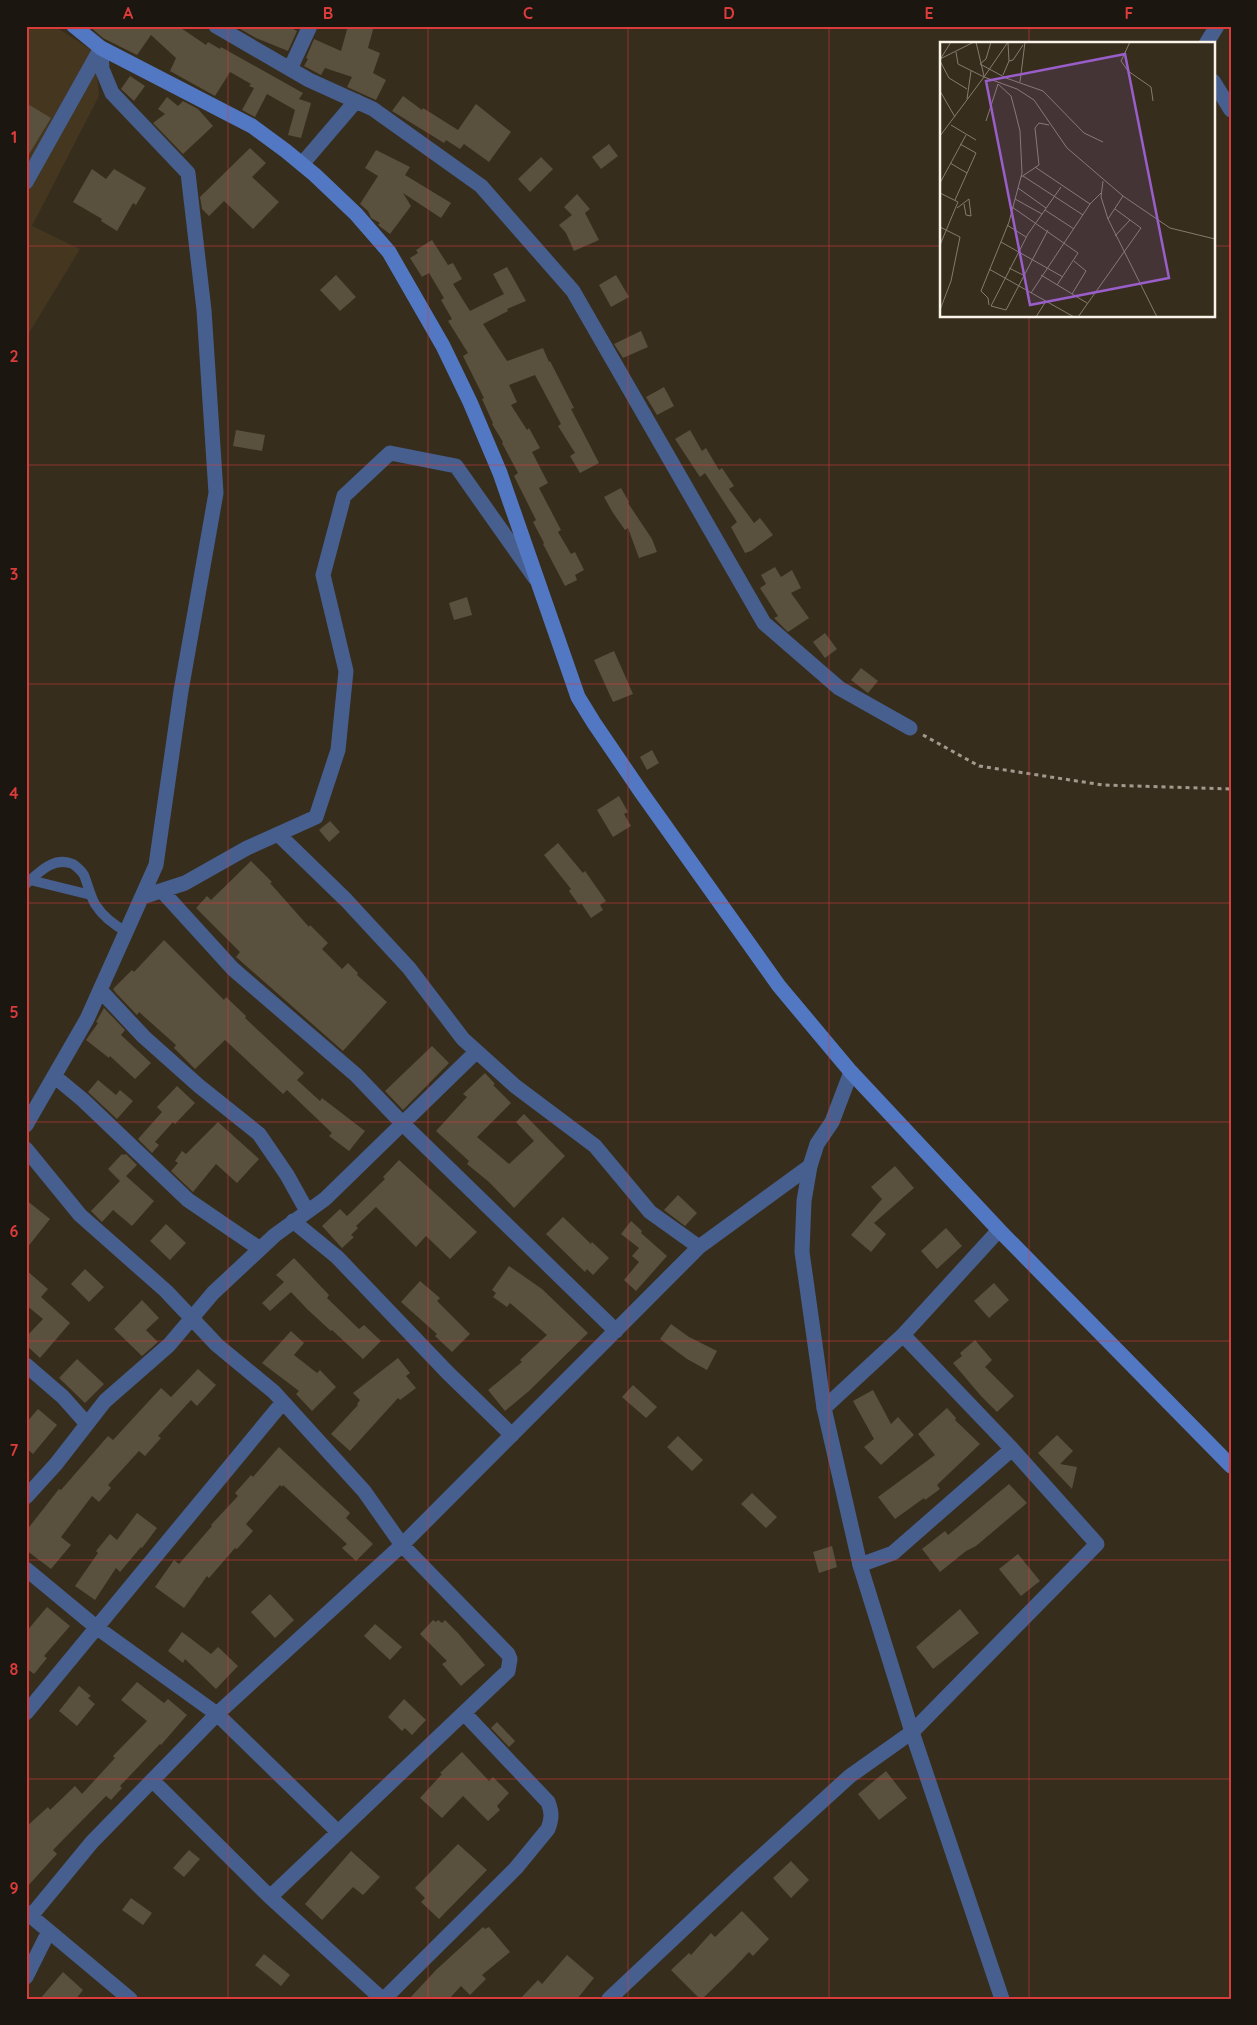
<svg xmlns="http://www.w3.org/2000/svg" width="1257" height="2025" font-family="Quicksand,sans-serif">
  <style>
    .built { fill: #44361f }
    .building { fill: #5a503e }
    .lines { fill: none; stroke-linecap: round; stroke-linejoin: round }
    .path { stroke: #a19a8d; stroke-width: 3; stroke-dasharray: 4 4; stroke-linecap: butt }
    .service { stroke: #475f8e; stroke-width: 10 }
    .minor { stroke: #475f8e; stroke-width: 15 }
    .tertiary { stroke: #475f8e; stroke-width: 15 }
    .secondary { stroke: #5378c3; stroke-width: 15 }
    .grid { fill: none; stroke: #da3c3b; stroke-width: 1; stroke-opacity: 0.55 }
    .inset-road { fill: none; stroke: #857c6f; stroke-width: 1 }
    .view { fill: #9a5eca; fill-opacity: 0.15; stroke: #9a5eca; stroke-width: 2.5 }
    .inset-edge { fill: none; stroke: #f9f3e9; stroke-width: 2.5 }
    .neatline { fill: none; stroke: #da3c3b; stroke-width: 2 }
    .grid-label { font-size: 16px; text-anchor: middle; font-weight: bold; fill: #da3c3b }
  </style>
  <rect width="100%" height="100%" fill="#372d1d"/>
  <path class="built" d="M26,26H54L95,52L99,96L32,226L80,249L26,338Z"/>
  <path class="building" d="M89,26H178L206,45L208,42L220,49L221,47L303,93L299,99L311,103L301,138L288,135L295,110L267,94L255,117L242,110L254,88L249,86L251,84L230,72L215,96L170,71L176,58L151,35L137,55L103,38Z
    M235,26H288L297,31L288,51L256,38Z
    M348,26H374L368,48L380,53L373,73L386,80L376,100L347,87L352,77L325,68L321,75L304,66L308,59L306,58L314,39L341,51Z
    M130,76L145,86L134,101L121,89Z
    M403,96L422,110L423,108L458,130L476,104L511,132L489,162L464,144L460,149L446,140L444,143L392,111Z
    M167,97L178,106L183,101L198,109L213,126L183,154L153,123L165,114L158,109Z
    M26,103L51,118L26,159Z
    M609,144L618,156L601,169L592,157Z
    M250,148L266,163L252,177L279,202L253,229L224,201L209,216L202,209L200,197Z
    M376,150L410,167L405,175L451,203L441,218L403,193L411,206L390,234L378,225L380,223L371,218L368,211L360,204L378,176L365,168Z
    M541,157L553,169L530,192L518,179Z
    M92,169L106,179L114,169L146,188L136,205L133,203L117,231L101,221L102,219L73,202Z
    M577,194L590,209L585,213L599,240L574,251L566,233L559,225L572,215L564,207Z
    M432,240L448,265L453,263L462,279L453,284L470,311L504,294L493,274L507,267L526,301L507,309L508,311L483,324L507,361L543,348L549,362L550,361L574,408L571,409L599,463L580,473L570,456L575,453L558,426L561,424L535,375L509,385L517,402L511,405L527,430L529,428L540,448L532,452L548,483L539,488L561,530L558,532L571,554L575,552L584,570L575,575L577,580L565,586L543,544L544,543L533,522L536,520L514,476L518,473L502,443L503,442L492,424L493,423L482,399L484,398L463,356L468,353L448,321L452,319L441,300L444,298L429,273L422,277L410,258L418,253L416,250Z
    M336,275L356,297L340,311L320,290Z
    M616,275L629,297L611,307L599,285Z
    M641,331L648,347L623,358L614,344Z
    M664,387L674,406L657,415L646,397Z
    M236,430L265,435L262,451L233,446Z
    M690,430L702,451L706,448L719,470L722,468L734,486L729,489L754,523L760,518L773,535L751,551L745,553L731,527L737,522L705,473L700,477L675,439Z
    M621,488L629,502L628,503L652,539L657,552L639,558L628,528L625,530L613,513L604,497Z
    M775,567L781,577L792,570L801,588L791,593L809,618L788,632L774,618L778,616L760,588L766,584L761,575Z
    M467,597L472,615L454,620L449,603Z
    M825,633L837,649L825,658L813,642Z
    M614,651L633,694L613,702L594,660Z
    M861,668L878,681L868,693L851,680Z
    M652,750L659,763L647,770L640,757Z
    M619,796L628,812L624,814L631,826L613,837L597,810Z
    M330,821L340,832L329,842L319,830Z
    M558,843L583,873L585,871L606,901L600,905L603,910L591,918L581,903L579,905L569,891L571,889L544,855Z
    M251,861L272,882L270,883L309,927L310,925L328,943L322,949L342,969L348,963L358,973L357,975L387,1002L343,1051L236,957L240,952L196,908L207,896L211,900Z
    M164,940L224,1000L226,997L246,1016L245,1018L304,1073L297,1080L320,1101L322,1098L365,1131L349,1151L329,1136L332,1133L287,1090L283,1094L225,1040L195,1069L174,1048L176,1045L139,1012L137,1015L116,993L113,989L132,970L134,972Z
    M104,1008L125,1030L121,1035L151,1063L135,1079L110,1056L109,1058L86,1040L98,1023L96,1022Z
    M432,1046L449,1063L403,1110L385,1091Z
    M485,1073L495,1084L493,1085L511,1103L477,1137L509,1164L534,1141L516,1122L524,1114L565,1156L514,1208L489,1182L467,1164L469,1161L436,1131L467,1097L463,1094Z
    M98,1080L116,1095L120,1090L133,1101L117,1119L88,1092Z
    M177,1086L195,1103L175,1124L173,1122L155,1142L159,1145L152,1153L138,1139L162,1112L157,1107Z
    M218,1122L259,1159L237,1183L216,1164L193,1192L171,1171L178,1163L175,1161L182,1151L186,1154Z
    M122,1154L124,1155L126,1154L137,1165L126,1176L154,1201L132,1226L113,1210L102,1222L91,1211L120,1181L108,1169Z
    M399,1160L477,1232L450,1259L426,1236L416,1247L376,1207L356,1226L358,1228L351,1235L354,1237L342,1248L322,1226L340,1209L347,1216L385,1179L383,1177Z
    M895,1166L914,1188L874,1223L886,1234L871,1252L851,1235L882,1199L871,1187Z
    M678,1195L697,1213L685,1226L664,1210Z
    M26,1200L50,1219L26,1249Z
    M563,1217L591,1244L592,1242L609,1258L593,1275L587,1269L585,1272L546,1234Z
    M631,1221L642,1231L641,1233L667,1256L636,1291L624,1280L639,1262L632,1256L639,1248L621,1234Z
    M166,1224L186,1243L170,1260L150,1241Z
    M946,1228L962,1246L937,1269L921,1251Z
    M294,1258L329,1295L327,1298L359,1329L364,1325L381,1341L363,1359L332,1330L331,1331L308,1310L291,1292L270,1311L262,1303L284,1282L276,1275Z
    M509,1266L542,1289L588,1333L529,1391L505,1411L488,1390L522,1362L520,1360L547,1335L510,1303L507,1307L493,1297L496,1293L492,1290Z
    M85,1269L104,1287L89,1302L71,1284Z
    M26,1270L48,1289L41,1297L70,1323L40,1358L26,1345V1337L43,1319L26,1305Z
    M420,1281L440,1298L437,1301L470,1334L452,1352L435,1336L437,1334L401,1302Z
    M994,1283L1009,1300L989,1318L974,1301Z
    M142,1300L159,1318L146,1330L158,1342L142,1356L114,1329Z
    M671,1324L689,1337L717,1351L707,1370L687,1359L660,1339Z
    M291,1331L304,1343L294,1355L317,1373L320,1370L336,1387L312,1411L296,1394L299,1391L262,1363Z
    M975,1340L992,1360L985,1367L1014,1396L997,1412L981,1396L953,1363L962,1356L960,1353Z
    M398,1358L410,1373L406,1376L416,1388L400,1400L398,1398L350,1451L331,1434L358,1405L357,1404L360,1400L353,1393Z
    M77,1359L104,1384L85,1403L59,1378Z
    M198,1369L216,1385L197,1406L191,1400L158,1436L161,1438L145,1456L139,1451L108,1485L111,1488L99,1502L92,1496L61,1537L71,1545L51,1569L26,1550V1531L59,1489L61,1490L108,1436L113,1440L161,1388L171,1397Z
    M633,1385L657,1407L646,1418L622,1397Z
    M873,1390L891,1424L898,1417L914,1435L881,1465L864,1447L874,1439L853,1401Z
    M947,1408L956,1418L955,1420L980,1444L937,1485L940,1489L925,1500L924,1498L895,1519L878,1497L935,1455L918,1434Z
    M38,1409L57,1425L33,1454L26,1448V1423Z
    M1057,1435L1073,1451L1060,1464L1077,1467L1072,1489L1038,1453Z
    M678,1436L703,1460L692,1471L667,1447Z
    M279,1447L350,1513L346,1518L373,1544L356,1561L342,1548L347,1544L283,1485L282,1487L280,1485L246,1524L253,1531L237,1549L235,1548L209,1578L207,1576L184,1608L155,1587L174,1560L179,1564L212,1526L211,1525L238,1496L235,1493L251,1475L253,1477Z
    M1009,1484L1027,1503L976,1546L966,1551L940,1572L922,1549L945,1531L948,1535Z
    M752,1493L777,1517L766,1528L741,1504Z
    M137,1513L157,1528L142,1548L141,1547L120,1572L116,1568L95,1600L75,1586L98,1553L96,1551L110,1534L117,1540Z
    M832,1546L837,1567L819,1573L813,1552Z
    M1018,1554L1040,1581L1021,1596L999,1569Z
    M270,1594L294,1620L275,1638L251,1612Z
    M47,1607L70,1626L44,1656L47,1658L34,1674L26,1668V1632Z
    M960,1609L979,1633L933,1669L916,1647Z
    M433,1620L436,1622L438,1620L442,1623L445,1620L458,1633L485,1665L461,1686L442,1664L447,1661L420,1634Z
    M375,1624L402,1647L390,1660L364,1636Z
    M182,1632L211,1654L218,1647L238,1666L216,1689L185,1659L183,1663L168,1651Z
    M137,1682L164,1703L168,1699L187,1715L161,1745L160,1744L120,1786L122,1788L111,1800L106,1796L53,1850L57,1854L26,1888V1827L48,1807L50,1810L75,1786L82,1794L115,1758L113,1756L147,1721L121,1700Z
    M79,1686L91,1696L88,1698L95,1704L77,1726L59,1711Z
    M404,1699L426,1720L412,1735L405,1728L402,1731L388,1717Z
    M497,1722L515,1741L509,1747L491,1728Z
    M462,1752L489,1781L493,1777L509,1793L497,1806L500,1810L488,1821L463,1796L442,1818L420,1798L442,1774L440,1773Z
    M886,1771L907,1798L879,1820L858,1794Z
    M458,1844L487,1870L439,1919L421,1902L425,1898L415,1888Z
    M189,1850L200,1859L184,1877L173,1868Z
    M351,1851L380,1877L363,1895L353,1887L322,1920L305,1904Z
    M791,1861L809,1880L791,1898L773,1878Z
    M131,1898L152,1913L143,1925L122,1910Z
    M742,1911L769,1939L753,1956L749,1952L733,1969L702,1999H700L671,1970L689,1953L691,1955L711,1933L715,1937Z
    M483,1927L485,1929L489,1927L510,1952L482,1975L486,1979L470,1995L461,1986L449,1999H409L436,1970Z
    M264,1954L290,1975L281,1986L255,1965Z
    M567,1955L594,1978L577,1999H520L538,1980L542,1984Z
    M63,1972L83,1990L76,1999H40Z"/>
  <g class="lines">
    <path class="path" d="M923,735L979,766L1103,785L1231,789"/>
    <path class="service" d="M30,880L91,895
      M26,884C39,872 54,856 73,864C77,867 81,870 84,875C88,885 90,895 95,904C103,917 114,925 127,932"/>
    <path class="minor" d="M216,26L309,80L373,109L481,186L573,291L764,623L839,688L910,728
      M1206,44L1217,26
      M290,69L310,26
      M1213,81L1231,110
      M302,164L356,101
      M26,182L101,48
      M278,834L346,900L409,968L463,1039L515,1086L595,1146L650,1212L699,1247L810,1166
      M162,891L233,969L356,1075L402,1123L616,1331
      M142,897L185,883L247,848L316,817L338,750L346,671L323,575L344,496L390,453L456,466L535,578
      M100,990L144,1037L199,1086L259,1134L287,1175L307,1211
      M54,1076L83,1100L188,1200L260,1249
      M26,1125L87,1019L156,865L181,691L216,493L204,310L188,173L112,93L102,69L101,48
      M26,1149L80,1215L166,1291L217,1345L274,1392L364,1491L402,1545L508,1654L510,1659L508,1671L270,1897
      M293,1221L337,1257L448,1373L512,1435
      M26,1365L63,1397L87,1424
      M824,1408L903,1335L999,1230
      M26,1497L56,1464L105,1401L169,1345L213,1293L275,1235L325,1199L476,1052
      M860,1565L893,1553L1012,1449
      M26,1569L96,1627L217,1714L338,1832
      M26,1713L283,1402
      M153,1781L270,1897L382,1999
      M26,1912L130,1999
      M31,1916L92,1842L217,1714L402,1545L699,1247
      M26,1977L49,1931
      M384,1999L516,1868L548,1829C552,1819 552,1812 548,1802L464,1713
      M609,1999L742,1874L850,1776L912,1732L1097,1544L1012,1449L903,1335"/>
    <path class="tertiary" d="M851,1072L832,1122L817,1144L810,1166L804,1201L802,1252L824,1408L860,1565L912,1732L1002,1999"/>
    <path class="secondary" d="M74,26L101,48L252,126L286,151L315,175L356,214L389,252L443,346L470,402L500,473L578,697L594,723L641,792L779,986L851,1072L999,1230L1231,1466"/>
  </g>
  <path class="grid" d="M228,26V1999M428,26V1999M628,26V1999M829,26V1999M1029,26V44M26,246H941M1213,246H1231M1029,316V1999M26,465H1231M26,684H1231M26,903H1231M26,1122H1231M26,1341H1231M26,1560H1231M26,1779H1231"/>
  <g transform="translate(940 42)">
    <rect width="275" height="275" fill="#372d1d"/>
    <path class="inset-road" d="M36,0L44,34M51,0L46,17L40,22L66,36L103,49L144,91L163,100M190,0L181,19L188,29L211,45L213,59M68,1L69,19M16,10L18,22L44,35M1,16L11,0M0,17L34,0M0,19L9,36L27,47M63,33L69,19L73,18L83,3M44,35L68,0M80,40L85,0M0,49L15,75M27,57L31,29M46,79L58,42M11,83L36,98M0,94L44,35L77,47L94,58L127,106L183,154L230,186L275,197M10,121L27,131M95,125L150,162L161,151M83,134L143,173M81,135L99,123L95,86L99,81L109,83M163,139L161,155L168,177L217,275M0,141L26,93M78,146L106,166M0,151L18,160L0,203M75,157L102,172M15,158L36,111L20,102M72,165L138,211L117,243M17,166L29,157L31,174L26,173L24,162M105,168L134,187M168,177L183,154M67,183L86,195M0,185L20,195L11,239L0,268M108,188L66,268L51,264L88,192L121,145M175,194L190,178M61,200L123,235M69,226L83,233M49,227L134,275M101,233L147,261M91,251L150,162M132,252L146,229L134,219M49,263L48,256L41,249L69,180L82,131L80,89L75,69L71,54L58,42M96,275L106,259M138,275L201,186L175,167"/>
    <path class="view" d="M185,12L229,236L90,263L46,39Z"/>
    <rect width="275" height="275" class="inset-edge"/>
  </g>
  <rect width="1257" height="2025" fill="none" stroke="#1b160f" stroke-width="55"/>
  <rect x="28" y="28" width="1202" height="1970" class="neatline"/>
  <g class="grid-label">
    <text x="128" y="19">A</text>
    <text x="328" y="19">B</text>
    <text x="528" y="19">C</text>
    <text x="729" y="19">D</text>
    <text x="929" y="19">E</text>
    <text x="1129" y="19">F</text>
    <text x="14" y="143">1</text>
    <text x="14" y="362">2</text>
    <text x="14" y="580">3</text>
    <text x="14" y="799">4</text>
    <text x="14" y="1018">5</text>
    <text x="14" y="1237">6</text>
    <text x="14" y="1456">7</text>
    <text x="14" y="1675">8</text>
    <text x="14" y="1894">9</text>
  </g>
</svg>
